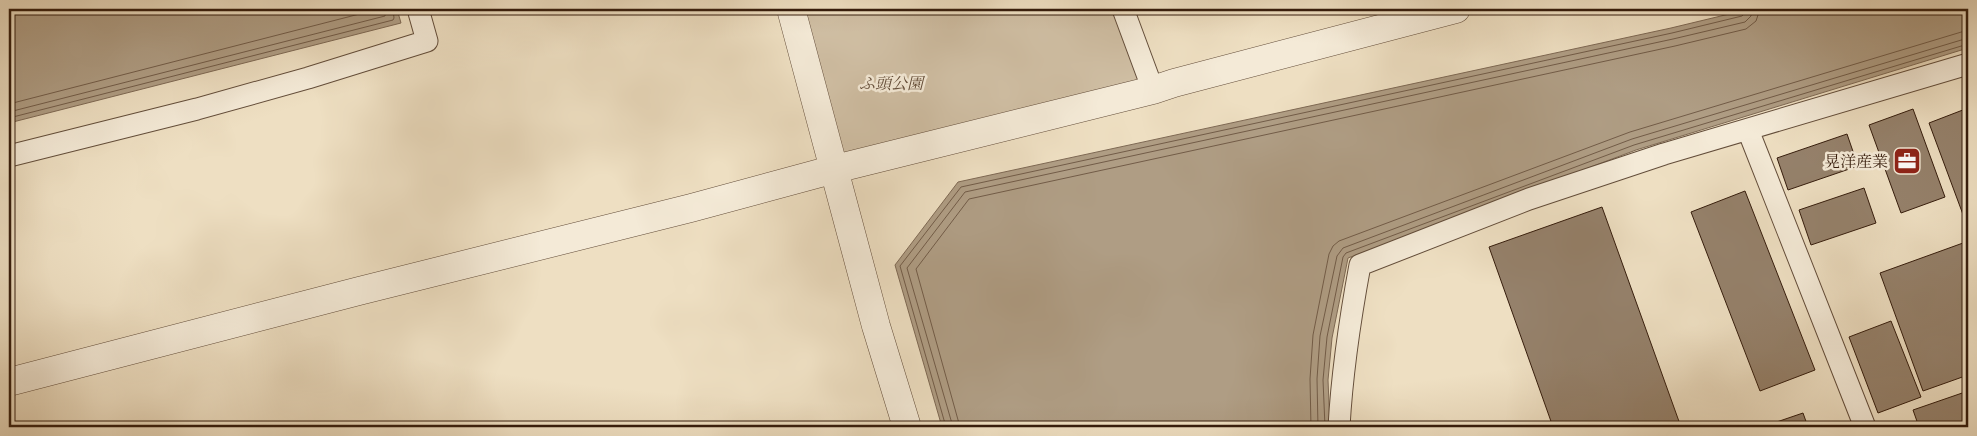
<svg xmlns="http://www.w3.org/2000/svg" width="1977" height="436" font-family="'Gentium Book Plus','Noto Serif JP',serif">
  <style>
    .green { fill: #cfbea3; stroke: #826d58 }
    .water { fill: #af9d84; stroke: #7e6954 }
    .lines { fill: none; stroke-linecap: round; stroke-linejoin: round }
    .shore { stroke: #725c48; stroke-width: 1 }
    .building { fill: #95816b; stroke: #351c0c }
    .minor-casing { stroke: #634d3a; stroke-width: 23 }
    .tertiary-casing { stroke: #634d3a; stroke-width: 29 }
    .minor { stroke: #f4ead7; stroke-width: 21 }
    .tertiary { stroke: #f4ead7; stroke-width: 28 }
    .labels { text-anchor: middle; stroke-width: 5; stroke-linejoin: round; paint-order: stroke }
    .park-label { font-size: 16px; font-style: italic; fill: #634d39; stroke: #f4ead7 }
    .poi-label { font-size: 16px; fill: #351c0c; stroke: #f4ead7; text-anchor: end }
  </style>
  <rect width="100%" height="100%" fill="#eedfc2"/>
  <filter id="stains"><feTurbulence type="fractalNoise" baseFrequency=".004" numOctaves="4"/><feColorMatrix values="0 0 0 0 .2 0 0 0 0 .09 0 0 0 0 .02 0 0 0 .5 -.17"/></filter>
  <radialGradient id="worn" r=".72"><stop offset=".6" stop-color="#630" stop-opacity="0"/><stop offset="1" stop-color="#630" stop-opacity=".3"/></radialGradient>
  <path class="green" d="M792,9H1123L1153,90L839,173Z"/>
  <path class="water" d="M9,9H397L401,23L9,123Z
    M1750,9H1968V48L1636,150L1348,258L1332,338L1328,380L1330,427H942L895,265L958,182L1671,28Z"/>
  <g class="lines">
    <path class="shore" d="M9,104L379,9
      M9,112L385,16L386,9
      M9,118L393,20L394,18L393,9
      M946,427L900,266L961,187L1672,33L1742,16L1745,13L1746,9
      M953,427L907,268L965,192L1673,39L1745,22L1751,16L1752,9
      M960,427L916,269L969,199L1675,46L1746,29L1756,21L1760,9
      M1311,427L1310,379L1313,335L1329,254L1333,246L1339,241L1630,132L1968,30
      M1318,427L1317,379L1320,336L1337,256L1343,248L1632,139L1968,38
      M1325,427L1323,380L1327,337L1343,257L1346,253L1634,145L1968,44"/>
  </g>
  <path class="building" d="M1968,108V228L1929,123Z
    M1913,109L1945,197L1901,213L1869,125Z
    M1847,134L1858,166L1788,190L1777,158Z
    M1864,188L1876,223L1811,245L1799,210Z
    M1745,191L1815,370L1760,391L1691,212Z
    M1602,207L1681,427H1553L1489,247Z
    M1963,243L1968,259V375L1923,391L1880,273Z
    M1891,321L1921,397L1878,413L1849,337Z
    M1968,391V427H1919L1913,410Z
    M1803,413L1808,427H1762Z"/>
  <g class="lines">
    <g class="minor-casing">
      <path id="minor" d="M1123,9L1153,90
        M1748,130L1865,427
        M9,156L197,109L308,78L427,41L418,9
        M1339,427C1342,373 1350,319 1360,265L1529,199L1664,154L1968,64"/>
    </g>
    <g class="tertiary-casing">
      <path id="tertiary" d="M791,9L876,326L907,427
        M9,382L359,291L691,208L835,169L1153,90L1174,83L1456,9"/>
    </g>
    <use href="#minor" class="minor"/>
    <use href="#tertiary" class="tertiary"/>
  </g>
  <defs>
    <g id="office-square" transform="scale(1.4375)"><rect x="-9" y="-9" width="18" height="18" rx="4" fill="#8f2418" stroke="#f4ead7"/><path d="M-6-3h4V-5.5h4V-3h4V5H-6ZM-1-4.5V-3h2v-1.5ZM-6 0V1H6V0Z" fill="#fff"/></g>
  </defs>
  <g fill-rule="evenodd">
    <use href="#office-square" x="1907" y="161"/>
  </g>
  <g class="labels">
    <g class="park-label">
      <text x="891" y="89">ふ頭公園</text>
    </g>
    <g class="poi-label">
      <text x="1888" y="167">晃洋産業</text>
    </g>
  </g>
  <rect width="1977" height="436" fill="none" stroke="#eedfc2" stroke-width="30"/>
  <rect x="10" y="10" width="1957" height="416" fill="none" stroke="#351c0c" stroke-width="2.5"/>
  <rect x="15" y="15" width="1947" height="406" fill="none" stroke="#351c0c"/>
  <rect width="100%" height="100%" filter="url(#stains)"/>
  <rect width="100%" height="100%" fill="url(#worn)"/>
</svg>
